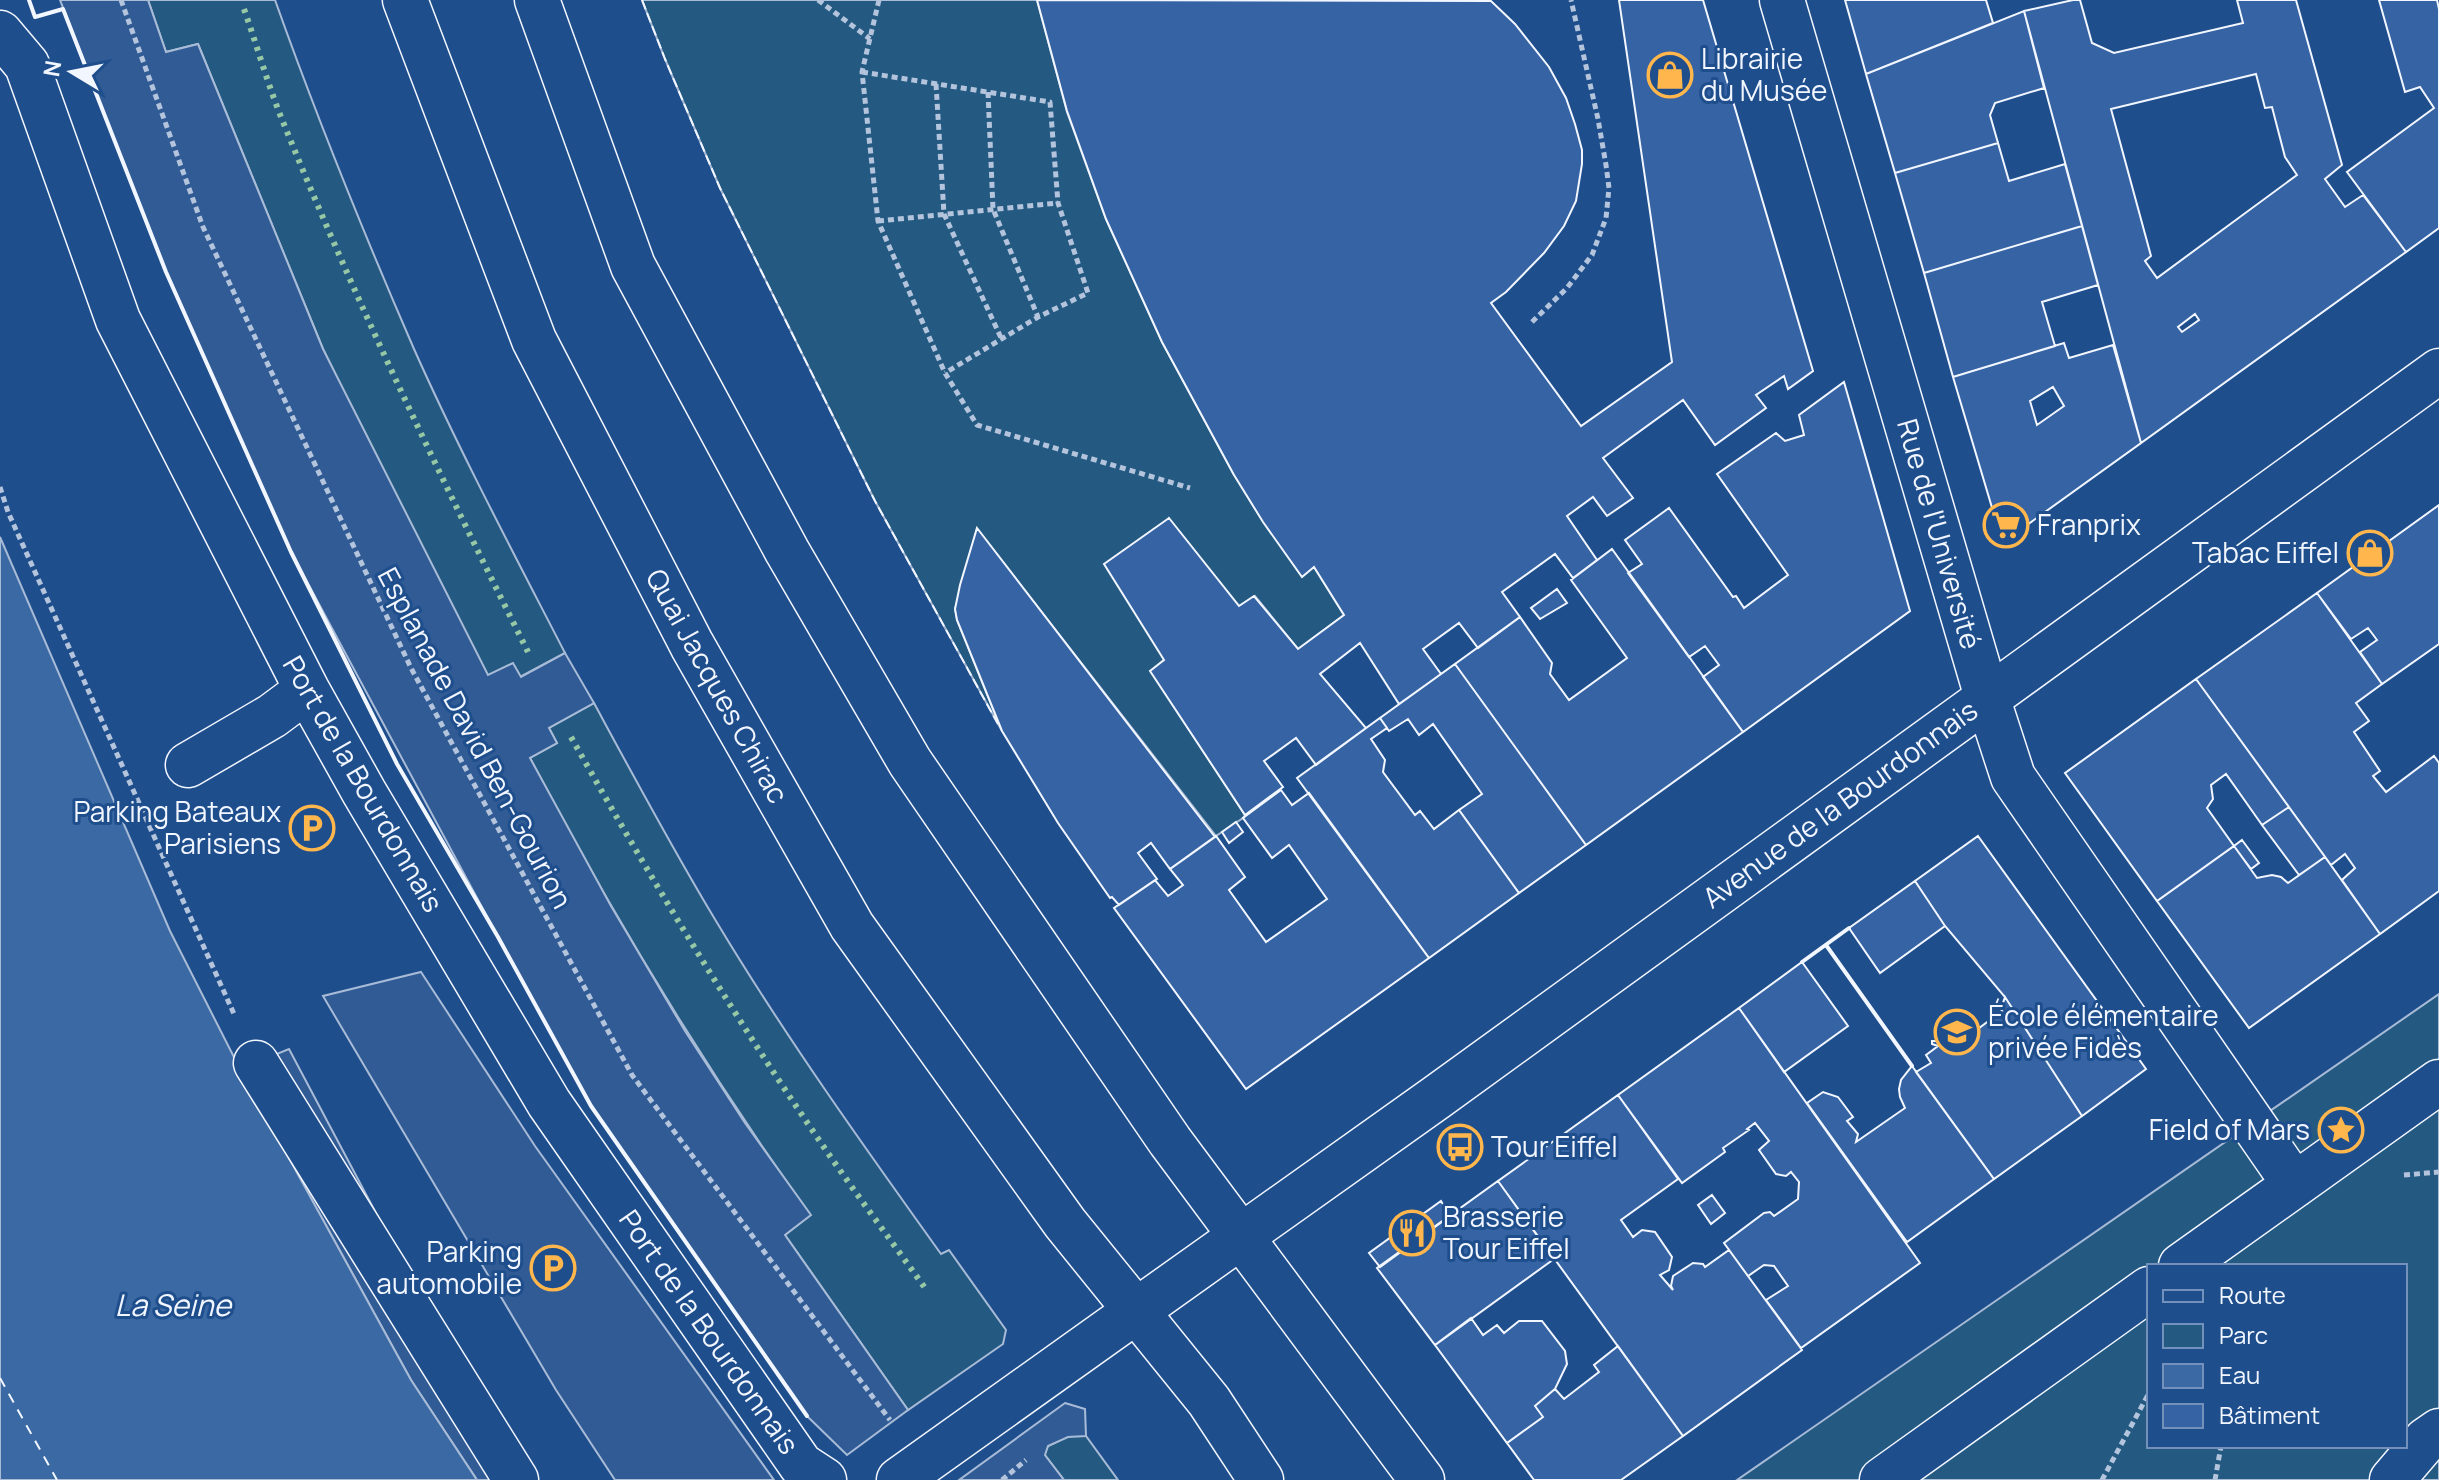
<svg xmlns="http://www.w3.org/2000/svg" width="2439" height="1480" font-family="Manrope,sans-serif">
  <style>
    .green { fill: #245a82; stroke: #a8bbd7; stroke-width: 2; fill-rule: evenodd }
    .parking { fill: #305b95; stroke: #a8bbd7; stroke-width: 2 }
    .water { fill: #3b69a3; stroke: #a8bbd7; stroke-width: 2 }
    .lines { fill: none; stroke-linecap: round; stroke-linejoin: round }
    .ferry { stroke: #f2f6ff; stroke-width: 2; stroke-dasharray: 10 8; stroke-linecap: butt }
    .building { fill: #3563a3; stroke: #f2f6ff; stroke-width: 2; fill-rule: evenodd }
    .minor-casing { stroke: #f2f6ff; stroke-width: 47 }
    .major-casing { stroke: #f2f6ff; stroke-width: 47 }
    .path { stroke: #b3c4dc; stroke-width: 5; stroke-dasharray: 6 4; stroke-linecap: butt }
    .minor { stroke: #1f4e8c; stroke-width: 44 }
    .major { stroke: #1f4e8c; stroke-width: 44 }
    .hedge { stroke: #97c8a6; stroke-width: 6; stroke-dasharray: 4 6; stroke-linecap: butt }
    .fence { stroke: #f2f6ff; stroke-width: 2; stroke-dasharray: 10 4; stroke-linecap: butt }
    .wall { stroke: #f2f6ff; stroke-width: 4 }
    .labels { text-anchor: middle; stroke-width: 6; stroke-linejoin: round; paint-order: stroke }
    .poi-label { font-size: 28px; fill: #f2f6ff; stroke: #1f4e8c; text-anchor: start }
    .street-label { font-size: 28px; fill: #f2f6ff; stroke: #1f4e8c }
    .water-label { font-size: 30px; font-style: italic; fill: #f2f6ff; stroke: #1f4e8c }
  </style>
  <rect width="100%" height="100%" fill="#1f4e8c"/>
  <path class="green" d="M148,0H275C317,118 364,234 414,349C460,452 513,552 565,653L520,677L488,676L427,566L323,349L198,44L166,52Z
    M642,0H1037L1067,112L1106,219L1162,342L1234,475L1314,567L1344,615L1298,649L1255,596L1239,606L1169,519L1164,660L1151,671L1245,815L1243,818L1216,836L977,529L955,609L957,620L1002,731L875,501L720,188L665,59Z
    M594,703C634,777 673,850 716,921C785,1036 863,1145 941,1254L949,1250L1006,1330L1003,1344L908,1410L785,1235L810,1215C706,1069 613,917 530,758L557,743L549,728Z
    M2439,994V1480H1737ZM2149,1266H2405V1446H2149Z
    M1068,1436H1086L1118,1480H1064L1044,1454L1048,1446Z"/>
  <path class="parking" d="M60,0H148L166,52L198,44L323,349L488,675L513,663L521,677L565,653L594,703L549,728L557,743L530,758L611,906L685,1031L745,1123L811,1215L785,1235L908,1410L847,1455L807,1416L591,1106L498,937L291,552L166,272Z
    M421,972L535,1146L774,1480H615L556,1390L323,996Z
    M289,1049L395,1249L537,1480H477L411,1380L240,1069Z
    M1065,1403L1085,1409L1086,1436L1068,1437L1048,1446L1045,1455L1064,1480H959Z"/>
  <path class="water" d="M0,537L170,931L240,1069L411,1380L477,1480H0Z"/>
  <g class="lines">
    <path class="ferry" d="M0,1378L57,1480"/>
  </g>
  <path class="building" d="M1037,0L1491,1L1515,24L1549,67L1566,98L1575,124L1582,150V164L1576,201L1564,226L1544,253L1506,292L1491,303L1581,426L1672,362L1619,0H1703L1813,371L1788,389L1784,376L1756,395L1766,408L1715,445L1683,400L1603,458L1633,498L1607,516L1593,497L1567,516L1597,560L1573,578L1555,554L1502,592L1520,617L1478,648L1459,623L1423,649L1441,674L1399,704L1360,643L1320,674L1366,728L1316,765L1296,738L1264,761L1283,787L1245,815L1150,671L1164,660L1104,564L1169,518L1239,606L1254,596L1298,649L1344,615L1314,567L1302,577L1263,522L1234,475L1162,342L1106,219L1067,111Z
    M1845,0H1986L1993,23L1866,74Z
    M2073,0H2080L2092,43L2114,53L2243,23L2237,0H2296L2342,165L2325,179L2345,207L2363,195L2406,252L2141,443L2024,11ZM2256,74L2265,108L2272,107L2285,157L2297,175L2157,278L2145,261L2151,256L2111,109ZM2195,314L2199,320L2182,332L2178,327Z
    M2379,0H2437L2439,9V228L2406,252L2347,172L2434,108L2420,87L2405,92Z
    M2024,11L2044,88L1995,103L1990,115L1998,143L1895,173L1866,74Z
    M1998,143L2009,181L2065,164L2082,226L1924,273L1895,173Z
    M2082,226L2098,285L2042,302L2055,346L1953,377L1924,273Z
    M2064,343L2069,358L2113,345L2141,443L2020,530L1996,521L1953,377ZM2053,387L2064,406L2037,425L2030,401Z
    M1844,382L1910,611L1743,732L1703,677L1719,665L1705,646L1689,657L1628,573L1642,564L1625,540L1669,508L1733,597L1736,596L1744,608L1788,575L1717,474L1776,433L1785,441L1804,435L1799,415Z
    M2439,505V644L2382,684L2360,652L2377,640L2368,628L2351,639L2317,593Z
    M977,528L1215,837L1170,869L1151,843L1138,853L1157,879L1119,905L1112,897L1110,898L1058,823L1002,731L957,620L955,609L960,585Z
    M1612,549L1743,732L1586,845L1455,664L1520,617L1552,663L1550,674L1569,700L1627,658L1571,580Z
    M1557,589L1567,603L1540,619L1531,608Z
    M2317,593L2382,684L2356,703L2369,721L2354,732L2380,771L2373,776L2386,792L2434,756L2439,763V891L2380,934L2342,880L2355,868L2345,854L2331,865L2196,679Z
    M1455,664L1586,845L1519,893L1459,810L1482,794L1433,724L1419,735L1408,719L1389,731L1380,718Z
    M2196,679L2289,807L2262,825L2226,774L2211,785L2213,799L2207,808L2234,846L2157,901L2065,773Z
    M1380,718L1387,728L1371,739L1385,760L1383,772L1415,815L1420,811L1434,829L1459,810L1519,893L1429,958L1297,778Z
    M1281,790L1292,805L1309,793L1429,958L1246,1089L1114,908L1155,880L1168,896L1183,885L1170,869L1216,836L1245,877L1229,890L1266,942L1327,899L1289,845L1272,858L1243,818Z
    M2289,807L2325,857L2299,875L2262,825Z
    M1236,822L1243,832L1229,843L1222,832Z
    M1978,836L2146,1069L2082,1116L2005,997L1945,926L1915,881Z
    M2242,840L2259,863L2251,869L2234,846Z
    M2234,846L2257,878L2272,875L2281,877L2288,883L2325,857L2380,934L2249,1028L2157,901Z
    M1915,881L1945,926L1880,973L1849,928Z
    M1802,962L1848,1026L1784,1072L1739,1008Z
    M2005,997L2082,1116L1994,1179L1916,1072L1931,1063L1926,1055L1938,1046L1932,1044V1041H1936L1957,1026L1958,1021L1961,1022L1960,1027L1967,1037L2002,1011L2001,1009Z
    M1739,1008L1920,1263L1801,1348L1766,1300L1788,1286L1774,1266L1764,1265L1748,1276L1724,1243L1764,1213L1770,1212L1774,1216L1798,1199L1799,1182L1791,1172L1786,1176L1776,1174L1759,1150L1769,1141L1755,1123L1747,1129L1749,1130L1723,1148L1725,1152L1682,1183L1618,1095Z
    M1912,1066L1994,1179L1907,1242L1807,1103L1823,1092L1838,1097L1853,1117L1847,1121L1858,1134L1856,1142L1905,1108L1900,1097L1899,1089L1901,1080Z
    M1618,1095L1678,1179L1621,1220L1633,1237L1642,1230L1655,1232L1672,1257L1669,1270L1660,1275L1673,1290L1671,1286L1673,1276L1693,1263L1703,1264L1705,1267L1729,1250L1802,1350L1683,1436L1498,1181Z
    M1498,1181L1554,1259L1435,1345L1377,1268Z
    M1712,1195L1725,1213L1711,1224L1698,1205Z
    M1441,1201L1450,1216L1380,1267L1369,1253Z
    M1471,1318L1483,1335L1497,1325L1504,1333L1519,1321H1542L1565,1351L1567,1364L1555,1389L1535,1406L1543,1417L1507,1443L1435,1345Z
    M1618,1346L1683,1436L1621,1480H1534L1507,1443L1543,1417L1535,1406L1555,1389L1564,1399L1599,1372L1594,1365Z"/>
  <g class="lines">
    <g class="minor-casing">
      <path id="minor" d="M1782,0L1987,697L2013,777L2295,1185
        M0,33L27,65L118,320L307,690L364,792L549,1103L801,1465L824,1480
        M188,765L272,716L307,690
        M256,1063L516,1480
        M2181,1266L2439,1082
        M899,1480L1136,1311
        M1882,1480L2149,1289
        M2392,1480L2426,1440L2439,1431"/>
    </g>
    <g class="major-casing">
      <path id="major" d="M405,0L534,340L692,645L852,926L1065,1223L1209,1401L1261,1480
        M537,0L633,266L787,551L910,762L1170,1141L1422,1480
        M1136,1311L1437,1097L2439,371"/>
    </g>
    <path class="path" d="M121,0L203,227L411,668L632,1075L890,1420
      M818,0L870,39
      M879,0L862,72L878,221L945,373L977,425L1190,488
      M862,72L1050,102L1058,203L1088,293L1038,317L945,373
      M936,84L944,214L1002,340
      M988,92L993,209L1038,317
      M878,221L1058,203
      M1532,322L1567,288L1592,255L1606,218L1609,188L1606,165L1598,119L1571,0
      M0,487L8,512L234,1014
      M2404,1175L2439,1172
      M1002,1480L1026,1460
      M2102,1480L2149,1393
      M2215,1480L2221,1446"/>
    <use href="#minor" class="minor"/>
    <use href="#major" class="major"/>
    <path class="hedge" d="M244,9C256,43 266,78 279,112C353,296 439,474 528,652
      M571,737C648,874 730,1010 819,1140C853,1190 890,1239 925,1288"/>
    <path class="fence" d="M642,0L665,59L720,188L875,501L998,724"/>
    <path class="wall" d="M29,0L35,17L63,9L166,272L291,552L397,764L498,937L591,1106L807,1416
      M1826,945L1912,1066
      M1802,962L1849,928"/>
  </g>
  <defs>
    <g id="shop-ring" transform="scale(2.3)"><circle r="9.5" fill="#1f4e8c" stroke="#ffb74d" stroke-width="1.5"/><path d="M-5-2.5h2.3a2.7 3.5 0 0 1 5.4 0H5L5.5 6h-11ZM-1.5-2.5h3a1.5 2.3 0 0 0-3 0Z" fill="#ffb74d"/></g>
    <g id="supermarket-ring" transform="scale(2.3)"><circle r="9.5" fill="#1f4e8c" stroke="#ffb74d" stroke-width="1.5"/><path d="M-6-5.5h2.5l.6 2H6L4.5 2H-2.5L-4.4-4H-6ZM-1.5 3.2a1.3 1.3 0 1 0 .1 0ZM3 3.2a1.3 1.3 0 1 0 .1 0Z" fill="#ffb74d"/></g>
    <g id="parking-ring" transform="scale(2.3)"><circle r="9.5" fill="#1f4e8c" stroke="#ffb74d" stroke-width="1.5"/><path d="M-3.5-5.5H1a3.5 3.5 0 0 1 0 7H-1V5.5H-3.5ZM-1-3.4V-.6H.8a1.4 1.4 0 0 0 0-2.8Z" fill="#ffb74d"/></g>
    <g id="school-ring" transform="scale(2.3)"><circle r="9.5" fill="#1f4e8c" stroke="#ffb74d" stroke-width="1.5"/><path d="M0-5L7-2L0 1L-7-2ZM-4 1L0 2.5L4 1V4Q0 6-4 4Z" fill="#ffb74d"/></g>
    <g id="sight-ring" transform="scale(2.3)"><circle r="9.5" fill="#1f4e8c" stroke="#ffb74d" stroke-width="1.5"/><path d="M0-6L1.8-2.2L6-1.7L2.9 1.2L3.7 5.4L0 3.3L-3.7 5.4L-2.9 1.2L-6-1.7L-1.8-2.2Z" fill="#ffb74d"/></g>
    <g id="bus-ring" transform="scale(2.3)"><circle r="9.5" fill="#1f4e8c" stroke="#ffb74d" stroke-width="1.5"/><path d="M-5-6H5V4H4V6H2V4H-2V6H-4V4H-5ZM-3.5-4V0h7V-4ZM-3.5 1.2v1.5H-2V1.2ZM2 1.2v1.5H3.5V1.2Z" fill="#ffb74d"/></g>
    <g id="restaurant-ring" transform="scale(2.3)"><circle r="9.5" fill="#1f4e8c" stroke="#ffb74d" stroke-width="1.5"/><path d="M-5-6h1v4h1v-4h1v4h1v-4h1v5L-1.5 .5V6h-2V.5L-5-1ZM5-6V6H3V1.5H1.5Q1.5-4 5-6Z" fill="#ffb74d"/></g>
  </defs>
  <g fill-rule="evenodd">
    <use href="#shop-ring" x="1670" y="75"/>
    <use href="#supermarket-ring" x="2006" y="525"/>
    <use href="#shop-ring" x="2370" y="553"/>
    <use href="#parking-ring" x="312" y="828"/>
    <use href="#school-ring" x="1957" y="1032"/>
    <use href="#sight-ring" x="2341" y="1130"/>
    <use href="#bus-ring" x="1460" y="1147"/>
    <use href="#restaurant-ring" x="1412" y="1233"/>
    <use href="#parking-ring" x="553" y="1268"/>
  </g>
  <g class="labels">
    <g class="poi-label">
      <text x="1701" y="69">Librairie<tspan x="1701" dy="32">du Musée</tspan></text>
      <text x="2037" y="535">Franprix</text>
      <text x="2339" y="563" text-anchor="end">Tabac Eiffel</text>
      <text x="281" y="822" text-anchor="end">Parking Bateaux<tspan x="281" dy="32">Parisiens</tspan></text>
      <text x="1988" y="1026">École élémentaire<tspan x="1988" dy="32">privée Fidès</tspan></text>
      <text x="2310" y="1140" text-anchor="end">Field of Mars</text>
      <text x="1491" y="1157">Tour Eiffel</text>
      <text x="1443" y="1227">Brasserie<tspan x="1443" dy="32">Tour Eiffel</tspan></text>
      <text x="522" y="1262" text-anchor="end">Parking<tspan x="522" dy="32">automobile</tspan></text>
    </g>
    <g class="street-label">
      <text transform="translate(1939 534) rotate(74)" y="10">Rue de l'Université</text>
      <text transform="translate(717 686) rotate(61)" y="10">Quai Jacques Chirac</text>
      <text transform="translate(475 738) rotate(62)" y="10">Esplanade David Ben-Gourion</text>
      <text transform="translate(363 784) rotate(60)" y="10">Port de la Bourdonnais</text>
      <text transform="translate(1840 804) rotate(-36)" y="10">Avenue de la Bourdonnais</text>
      <text transform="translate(709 1332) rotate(55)" y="10">Port de la Bourdonnais</text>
    </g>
    <g class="water-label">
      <text x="173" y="1316">La Seine</text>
    </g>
  </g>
  <rect x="2147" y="1264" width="260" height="184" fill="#1f4e8c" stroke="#7391ba" stroke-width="2"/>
  <rect x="2163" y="1290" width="40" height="12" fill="#1f4e8c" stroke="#7391ba" stroke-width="2"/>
  <text x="2219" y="1304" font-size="24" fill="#f2f6ff">Route</text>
  <rect x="2163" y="1324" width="40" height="24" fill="#245a82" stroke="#7391ba" stroke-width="2"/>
  <text x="2219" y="1344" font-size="24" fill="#f2f6ff">Parc</text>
  <rect x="2163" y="1364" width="40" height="24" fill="#3b69a3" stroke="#7391ba" stroke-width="2"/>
  <text x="2219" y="1384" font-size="24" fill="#f2f6ff">Eau</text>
  <rect x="2163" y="1404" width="40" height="24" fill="#3563a3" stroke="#7391ba" stroke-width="2"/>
  <text x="2219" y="1424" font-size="24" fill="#f2f6ff">Bâtiment</text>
  <g transform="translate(72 72) rotate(280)" stroke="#1f4e8c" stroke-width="6" paint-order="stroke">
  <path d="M0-6L14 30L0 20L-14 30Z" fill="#f2f6ff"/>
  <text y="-12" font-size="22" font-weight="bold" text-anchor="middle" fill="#f2f6ff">N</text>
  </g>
</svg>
